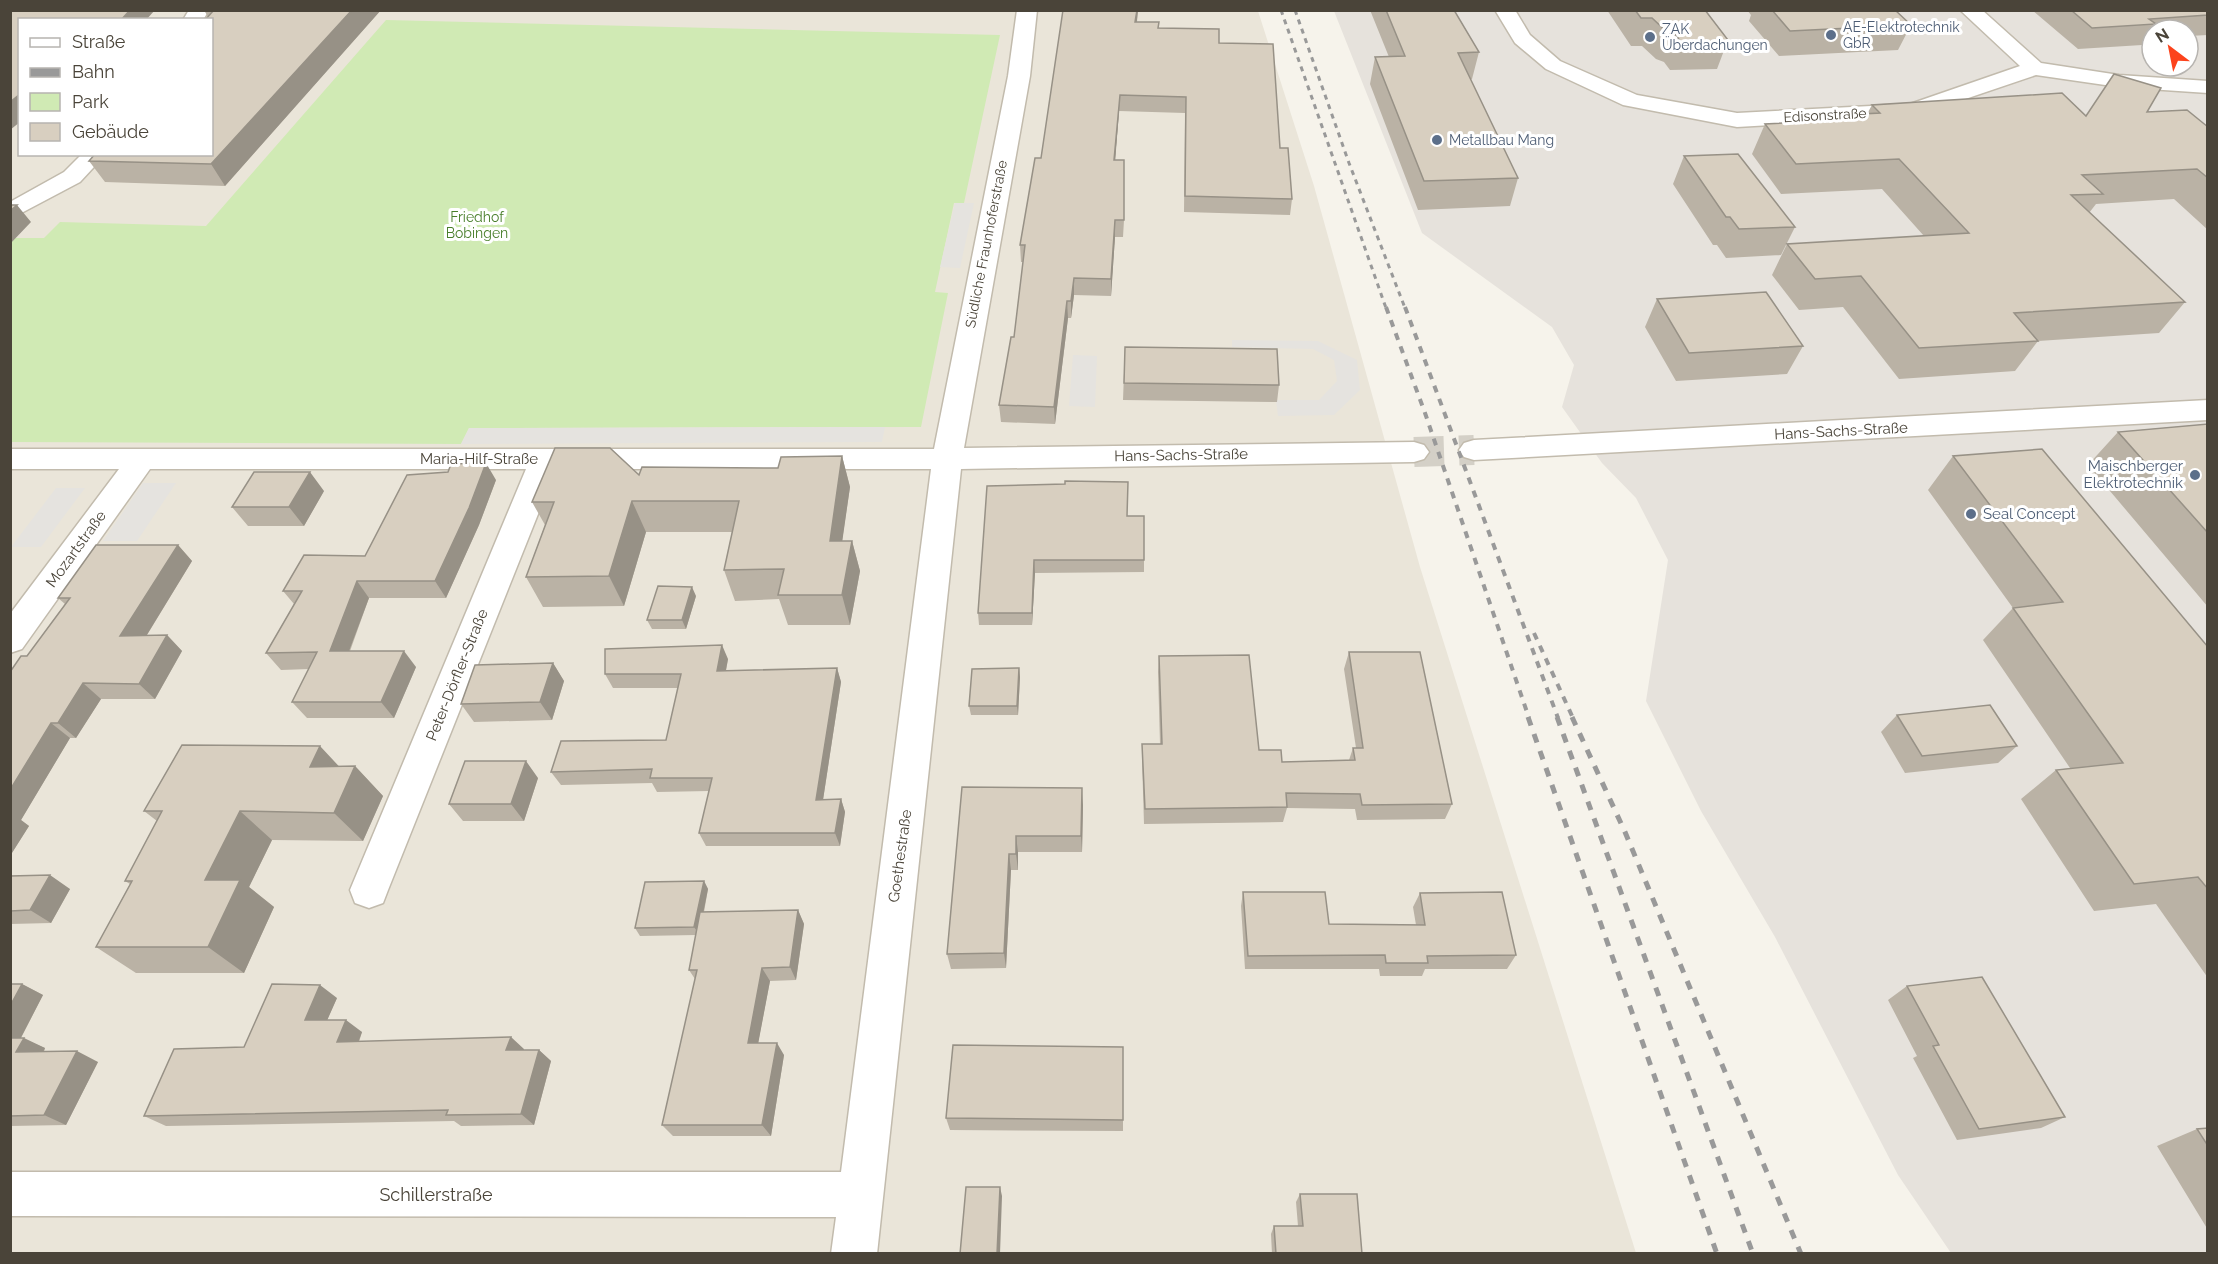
<svg xmlns="http://www.w3.org/2000/svg" width="2218" height="1264" font-family="Raleway,sans-serif">
  <style>
    .residential { fill: #eae5d9; fill-rule: evenodd }
    .industrial { fill: #e6e2dc; fill-rule: evenodd }
    .green { fill: #d0eab4 }
    .parking { fill: #e5e3df }
    .lines { fill: none; stroke-linecap: round; stroke-linejoin: round }
    .minor-tunnel { stroke: #d4d0c7; stroke-width: 30; stroke-dasharray: 30 15; stroke-linecap: butt }
    .minor-casing { stroke: #c2bbad; stroke-width: 3 }
    .minor { fill: #fff; fill-rule: evenodd }
    .rail-far2 { stroke: #999; stroke-width: 3; stroke-dasharray: 5 5; stroke-linecap: butt }
    .rail-far1 { stroke: #999; stroke-width: 4; stroke-dasharray: 7 7; stroke-linecap: butt }
    .rail { stroke: #999; stroke-width: 5; stroke-dasharray: 9 9; stroke-linecap: butt }
    .wall { fill: #bab2a5 }
    .shaded-wall { fill: #979186 }
    .building { fill: #d8cfc0; stroke: #979186; stroke-width: 1.5 }
    .service-dot { fill: #5c6f8a; stroke: #fff; stroke-width: 2 }
    .labels { text-anchor: middle; stroke-width: 6; stroke-linejoin: round; paint-order: stroke }
    .far-service-label { font-size: 14px; fill: #4e5e75; stroke: #fff; text-anchor: start }
    .far-street-label { font-size: 14px; fill: #4a4439; stroke: #fff }
    .far-park-label { font-size: 14px; fill: #487e2a; stroke: #fff }
    .street-label { font-size: 15px; fill: #4a4439; stroke: #fff }
    .service-label { font-size: 15px; fill: #4e5e75; stroke: #fff; text-anchor: end }
    .near-street-label { font-size: 18px; fill: #4a4439; stroke: #fff }
  </style>
  <rect width="100%" height="100%" fill="#f6f3eb"/>
  <path class="residential" d="M10,11H1258L1314,186L1420,567L1636,1253H11ZM20,20H212V154H20Z"/>
  <path class="industrial" d="M1334,11H2207V1253H1951L1898,1175L1775,937L1701,811L1646,701L1668,560L1636,498L1602,463L1562,407L1574,365L1552,327L1422,233ZM2152,30H2188V66H2152Z"/>
  <path class="green" d="M386,20L1000,35L964,203H954L935,292L948,293L921,427L469,428L461,444L11,442L10,243L15,238H44L60,222L206,226Z"/>
  <path class="parking" d="M955,203H974L960,268L940,267Z
    M1232,340L1318,341L1357,360L1360,390L1334,415L1278,416L1276,400H1319L1337,381L1334,360L1313,349L1232,347Z
    M1073,355L1097,356L1095,407L1069,406Z
    M885,427L882,442L461,444L469,428Z
    M143,483H176L137,541H103Z
    M56,488H85L41,547H11Z"/>
  <g class="lines">
    <path class="minor-tunnel" d="M1414,452L1474,450"/>
    <g class="minor-casing">
      <path id="minor" d="M189,10H209L203,20H183Z
        M1017,10H1037L1030,76L964,448L1414,442L1424,445L1429,452L1424,459L1414,462L961,469L877,1254H831L836,1217L10,1216V1172H841L931,469H556L388,890L383,903L369,908L355,903L350,890L526,469H150L22,649L10,653V614L119,469H10V449H934L1008,76Z
        M1495,10H1515L1530,35L1560,61L1637,95L1737,113L1910,104L2020,66L1960,10H1982L2041,63L2119,75L2208,81V93L2119,87L2036,75L1912,117L1737,127L1623,105L1546,69L1515,43Z
        M82,154H106L80,182L10,219V202L64,172Z
        M2208,400V420L1474,460L1464,457L1459,450L1464,443L1474,440Z"/>
    </g>
    <use href="#minor" class="minor"/>
    <path class="rail-far2" d="M1281,10L1386,308
      M1295,10L1349,163L1405,308"/>
    <path class="rail-far1" d="M1386,307L1425,413L1529,718
      M1405,307L1558,718
      M1534,633L1573,718"/>
    <path class="rail" d="M1528,717L1717,1254
      M1557,717L1753,1254
      M1572,717L1625,832L1801,1254"/>
  </g>
  <path class="wall" d="M204,10H381L225,186L105,182L89,161L212,154L208,17Z
    M1063,10H1138L1137,22L1219,43L1280,148L1292,199L1290,215L1184,212L1185,113L1119,111L1115,160L1124,220L1123,237H1115L1111,296L1074,295L1071,318H1068L1055,424L1001,422L999,405L1014,337L1023,262H1021L1020,245L1041,158Z
    M1370,10H1454L1479,52L1472,79L1470,80L1518,178L1510,206L1418,210L1370,84L1375,57H1389Z
    M1607,10H1705L1728,40L1717,69L1670,70L1664,62L1656,59L1642,46H1631Z
    M1747,10H1895L1911,25L1898,50L1779,56L1749,21L1751,15Z
    M2032,10H2208V35L2188,36V30H2152V39H2146L2142,45L2078,49Z
    M1872,105L2086,116L2147,112L2208,127V230L2174,199L2096,204L2089,213L2185,302L2159,333L2038,341L2015,371L1899,379L1843,307L1799,310L1772,275L1787,244L1924,236L1882,189L1781,194L1752,154L1765,124L1819,121L1822,116L1867,114Z
    M1684,156L1795,227L1781,255L1726,258L1717,245H1713L1673,184Z
    M1657,299L1803,346L1787,374L1676,381L1645,327Z
    M1125,347L1279,385L1277,402L1123,400Z
    M2208,424V607L2088,465L2118,432Z
    M842,456L850,487L842,541H852L860,571L850,625H788L779,599L735,601L724,570L732,532H646L624,606L543,607L526,577L545,525L532,502L639,475L778,468Z
    M1953,456L2208,647V978L2156,904L2094,911L2021,799L2056,770L2070,768L1983,640L2013,608L1928,490Z
    M496,480L479,525L446,598H369L350,651L416,667L394,718H307L292,702L309,669L281,670L266,653L294,604L283,591L365,556Z
    M1065,484L1127,516L1144,560V572L1035,573L1032,625H979L978,613Z
    M324,491L304,526H248L232,507Z
    M178,545L192,561L147,635H167L182,651L155,699H101L76,738H70L21,820L29,826L10,856V672L27,656L65,604L58,598Z
    M696,596L686,629H652L647,620Z
    M1349,652L1452,804L1445,819L1357,820L1355,809L1287,808L1283,822L1144,824L1142,759V744H1160L1158,672L1159,656L1259,750L1282,762L1349,760L1353,748H1356L1344,669Z
    M728,659L726,671L837,668L841,682L823,800L841,799L845,812L840,846H706L699,833L709,791L657,792L652,783L561,785L551,772L666,740L678,688H613L605,674Z
    M553,663L564,681L552,720L474,722L461,704Z
    M1019,668L1020,677L1018,715H971L969,706Z
    M1897,715L2017,746L1998,763L1905,773L1881,732Z
    M355,766L383,796L363,841L272,840L249,887L274,907L244,973H136L96,947L130,884L125,881L157,821L144,811L340,767Z
    M538,778L524,821H463L449,804Z
    M962,787L1083,805L1082,852H1018V870H1011L1006,968L951,969L947,954Z
    M10,876L70,889L51,923L10,924Z
    M704,881L708,889L704,912L798,910L804,924L796,980L770,981L758,1043L784,1055L771,1136H673L662,1125L695,979L689,970L696,935L640,936L635,928Z
    M1243,892L1329,924L1416,925L1413,907L1420,893L1516,955L1507,969H1425L1422,976H1380L1379,969H1245L1241,906Z
    M10,984H22L43,995L21,1038L45,1048L44,1052L98,1062L66,1125L10,1126Z
    M1907,986L2065,1117L2041,1128L1957,1140L1913,1058L1917,1056L1888,1000Z
    M337,998L327,1020L362,1032L359,1042L524,1049L523,1050H539L551,1061L534,1125L461,1126L454,1121L166,1126L144,1116L244,1047Z
    M1123,1047V1131L950,1130L946,1118Z
    M2208,1128V1230L2157,1146L2197,1129Z
    M1300,1194L1362,1254H1272L1271,1234L1274,1226H1298L1296,1202Z"/>
  <path class="shaded-wall" d="M130,10H155L146,20H121Z
    M352,10H381L225,186L211,164Z
    M1137,10H1138L1135,38V22Z
    M20,94V122L10,130V102Z
    M1120,95L1119,111L1114,176V160Z
    M17,205L31,222L10,244V211Z
    M1115,220V237L1111,296V279Z
    M1074,278V295L1071,318V301Z
    M1067,301L1068,318L1055,424L1054,407Z
    M842,456L850,487L838,571L830,541Z
    M486,463L496,480L479,525L446,598L435,581Z
    M310,472L324,491L304,526L289,507Z
    M632,501L646,532L624,606L609,576Z
    M852,541L860,571L850,625L842,595Z
    M178,545L192,561L137,651L120,636Z
    M1034,560L1035,573L1032,625V613Z
    M357,581L369,598L343,667L330,651Z
    M692,587L696,596L686,629L682,620Z
    M167,635L182,651L155,699L139,684Z
    M722,645L728,659L723,685L717,671Z
    M404,651L416,667L394,718L381,702Z
    M553,663L564,681L552,720L540,702Z
    M837,668L841,682L821,813L816,800Z
    M1019,668L1020,677L1018,715L1017,706Z
    M83,683L101,699L76,738L58,723Z
    M51,723L70,738L21,820L29,826L10,856V790Z
    M320,746L348,776L310,767Z
    M526,761L538,778L524,821L511,804Z
    M355,766L383,796L363,841L334,813Z
    M1082,788L1083,805L1082,852L1081,836Z
    M841,799L845,812L840,846L835,833Z
    M240,811L272,840L249,887L274,907L244,973L208,947L205,880Z
    M1016,836L1018,852V870L1016,854Z
    M1009,854L1011,870L1006,968L1004,953Z
    M50,875L70,889L51,923L30,910Z
    M704,881L708,889L699,934L694,927Z
    M798,910L804,924L796,980L790,967Z
    M762,968L770,981L756,1055L748,1043Z
    M22,984L43,995L15,1049L10,1047V1006Z
    M320,985L337,998L322,1032L305,1020Z
    M346,1020L362,1032L354,1054L337,1042Z
    M511,1037L524,1049L520,1062L506,1050Z
    M24,1038L45,1048L38,1063L16,1052Z
    M777,1043L784,1055L771,1136L762,1125Z
    M539,1050L551,1061L534,1125L521,1114Z
    M77,1051L98,1062L66,1125L44,1115Z
    M1000,1187L1002,1196L1000,1254H997Z"/>
  <path class="building" d="M10,10H130L121,20H20V94L10,102Z
    M214,10H352L211,164L89,161L95,154H212V20H205Z
    M1063,10H1137L1135,22H1159L1158,28L1219,29V43L1273,44L1280,148H1288L1292,199L1185,196L1186,97L1120,95L1114,160H1124V220H1115L1111,279L1074,278L1071,301H1067L1054,407L999,405L1011,337H1014L1025,245H1020L1035,158H1041Z
    M1386,10H1454L1479,52L1458,53L1518,178L1424,181L1375,57L1405,56Z
    M1635,10H1705L1728,40L1681,42L1675,34L1666,31L1652,18H1641Z
    M1772,10H1895L1911,25L1790,31Z
    M2071,10H2208V15L2149,19L2156,24L2092,28Z
    M2114,74L2161,88L2147,112L2187,110L2208,127V178L2197,169L2082,175L2103,194L2071,195L2185,302L2014,313L2038,341L1919,348L1861,276L1815,279L1787,244L1969,233L1899,159L1796,164L1765,124L1826,121L1822,116L1880,113L1872,105L2062,93L2086,116Z
    M1738,154L1795,227L1739,229L1730,217H1726L1684,156Z
    M10,205H17L10,211Z
    M1766,292L1803,346L1689,353L1657,299Z
    M1125,347L1277,349L1279,385L1124,383Z
    M2208,424V533L2118,432Z
    M555,448H610L639,475L642,467L778,468L781,457L842,456L830,541H852L842,595H778L784,569L724,570L739,501H632L609,576L526,577L554,502H532Z
    M2042,449L2208,647V889L2198,877L2134,884L2056,770L2123,763L2013,608L2063,602L1953,456Z
    M486,463L469,508L435,581H357L330,651H404L381,702H292L317,652L266,653L302,591H283L304,555L365,556L407,475L448,472L451,464Z
    M254,472H310L289,507H232Z
    M1065,481L1128,482L1127,516H1144V560H1034L1032,613H978L987,486L1065,484Z
    M96,545H178L120,636L167,635L139,684L83,683L58,723H51L10,790V672L21,656H27L70,598H58Z
    M658,586L692,587L682,620H647Z
    M722,645L717,671L837,668L816,800L841,799L835,833H699L712,778H650L652,769L551,772L561,741L666,740L681,674H605V649Z
    M1349,652H1420L1452,804L1362,805L1360,794L1286,793L1287,807L1145,809L1142,744H1162L1159,656L1249,655L1259,750H1281L1282,762L1355,760L1353,748H1363Z
    M553,663L540,702L461,704L475,665Z
    M1019,668L1017,706H969L972,669Z
    M1990,705L2017,746L1922,756L1897,715Z
    M182,745L320,746L310,767L355,766L334,813L240,811L205,880H240L208,947H96L132,881H125L162,811H144Z
    M465,761H526L511,804H449Z
    M962,787L1082,788L1081,836H1016V854H1009L1004,953L947,954Z
    M50,875L30,910L10,911V876Z
    M704,881L694,927L635,928L645,882Z
    M1243,892H1325L1329,924L1425,925L1420,893L1502,892L1516,955L1427,956L1428,963H1386L1385,955L1248,956Z
    M798,910L790,967L762,968L748,1043H777L762,1125H662L697,970H689L700,912Z
    M1982,977L2065,1117L1979,1129L1933,1046L1939,1045L1907,986Z
    M10,984H22L10,1006Z
    M272,984L320,985L305,1020H346L337,1042L511,1037L506,1050H539L521,1114L446,1115L448,1110L144,1116L174,1049L244,1047Z
    M10,1038H24L16,1052L77,1051L44,1115L10,1116Z
    M953,1045L1123,1047V1120L946,1118Z
    M2208,1128V1146L2197,1129Z
    M966,1187H1000L997,1254H960Z
    M1300,1194H1357L1362,1254H1276L1274,1226H1303Z"/>
  <g class="service-dot">
    <circle cx="1831" cy="35" r="6"/>
    <circle cx="1650" cy="37" r="6"/>
    <circle cx="1437" cy="140" r="6"/>
    <circle cx="2195" cy="475" r="6"/>
    <circle cx="1971" cy="514" r="6"/>
  </g>
  <g class="labels">
    <g class="far-service-label">
      <text x="1843" y="32">AE-Elektrotechnik<tspan x="1843" dy="16">GbR</tspan></text>
      <text x="1662" y="34">ZAK<tspan x="1662" dy="16">Überdachungen</tspan></text>
      <text x="1449" y="145">Metallbau Mang</text>
    </g>
    <g class="far-street-label">
      <text transform="translate(1825 115) rotate(-3)" y="5">Edisonstraße</text>
      <text transform="translate(986 244) rotate(-79)" y="5">Südliche Fraunhoferstraße</text>
    </g>
    <g class="far-park-label">
      <text x="477" y="222">Friedhof<tspan x="477" dy="16">Bobingen</tspan></text>
    </g>
    <g class="street-label">
      <text transform="translate(1841 431) rotate(-3)" y="5">Hans-Sachs-Straße</text>
      <text transform="translate(1181 455) rotate(-1)" y="5">Hans-Sachs-Straße</text>
      <text x="479" y="464">Maria-Hilf-Straße</text>
      <text transform="translate(76 549) rotate(-54)" y="5">Mozartstraße</text>
      <text transform="translate(457 675) rotate(-68)" y="5">Peter-Dörfler-Straße</text>
      <text transform="translate(900 856) rotate(-82)" y="5">Goethestraße</text>
    </g>
    <g class="service-label">
      <text x="2183" y="471">Maischberger<tspan x="2183" dy="17">Elektrotechnik</tspan></text>
      <text x="1983" y="519" text-anchor="start">Seal Concept</text>
    </g>
    <g class="near-street-label">
      <text x="436" y="1201">Schillerstraße</text>
    </g>
  </g>
  <rect width="2218" height="1264" fill="none" stroke="#4a4439" stroke-width="24"/>
  <rect x="18" y="18" width="195" height="138" fill="#ffffff" stroke="#b7b4b0" stroke-width="1.5"/>
  <rect x="30" y="38" width="30" height="9" fill="#ffffff" stroke="#b7b4b0" stroke-width="1.5"/>
  <text x="72" y="48" font-size="18" fill="#4a4439">Straße</text>
  <rect x="30" y="68" width="30" height="9" fill="#999999" stroke="#b7b4b0" stroke-width="1.5"/>
  <text x="72" y="78" font-size="18" fill="#4a4439">Bahn</text>
  <rect x="30" y="93" width="30" height="18" fill="#d0eab4" stroke="#b7b4b0" stroke-width="1.5"/>
  <text x="72" y="108" font-size="18" fill="#4a4439">Park</text>
  <rect x="30" y="123" width="30" height="18" fill="#d8cfc0" stroke="#b7b4b0" stroke-width="1.5"/>
  <text x="72" y="138" font-size="18" fill="#4a4439">Gebäude</text>
  <g transform="translate(2170 48) rotate(328)"><circle r="28" fill="#ffffff" stroke="#b7b4b0" stroke-width="1.5"/>
  <path d="M0-4.5L10 22L0 15L-10 22Z" fill="#fc431c"/>
  <text y="-9" font-size="16" font-weight="bold" text-anchor="middle" fill="#4a4439">N</text>
  </g>
</svg>
